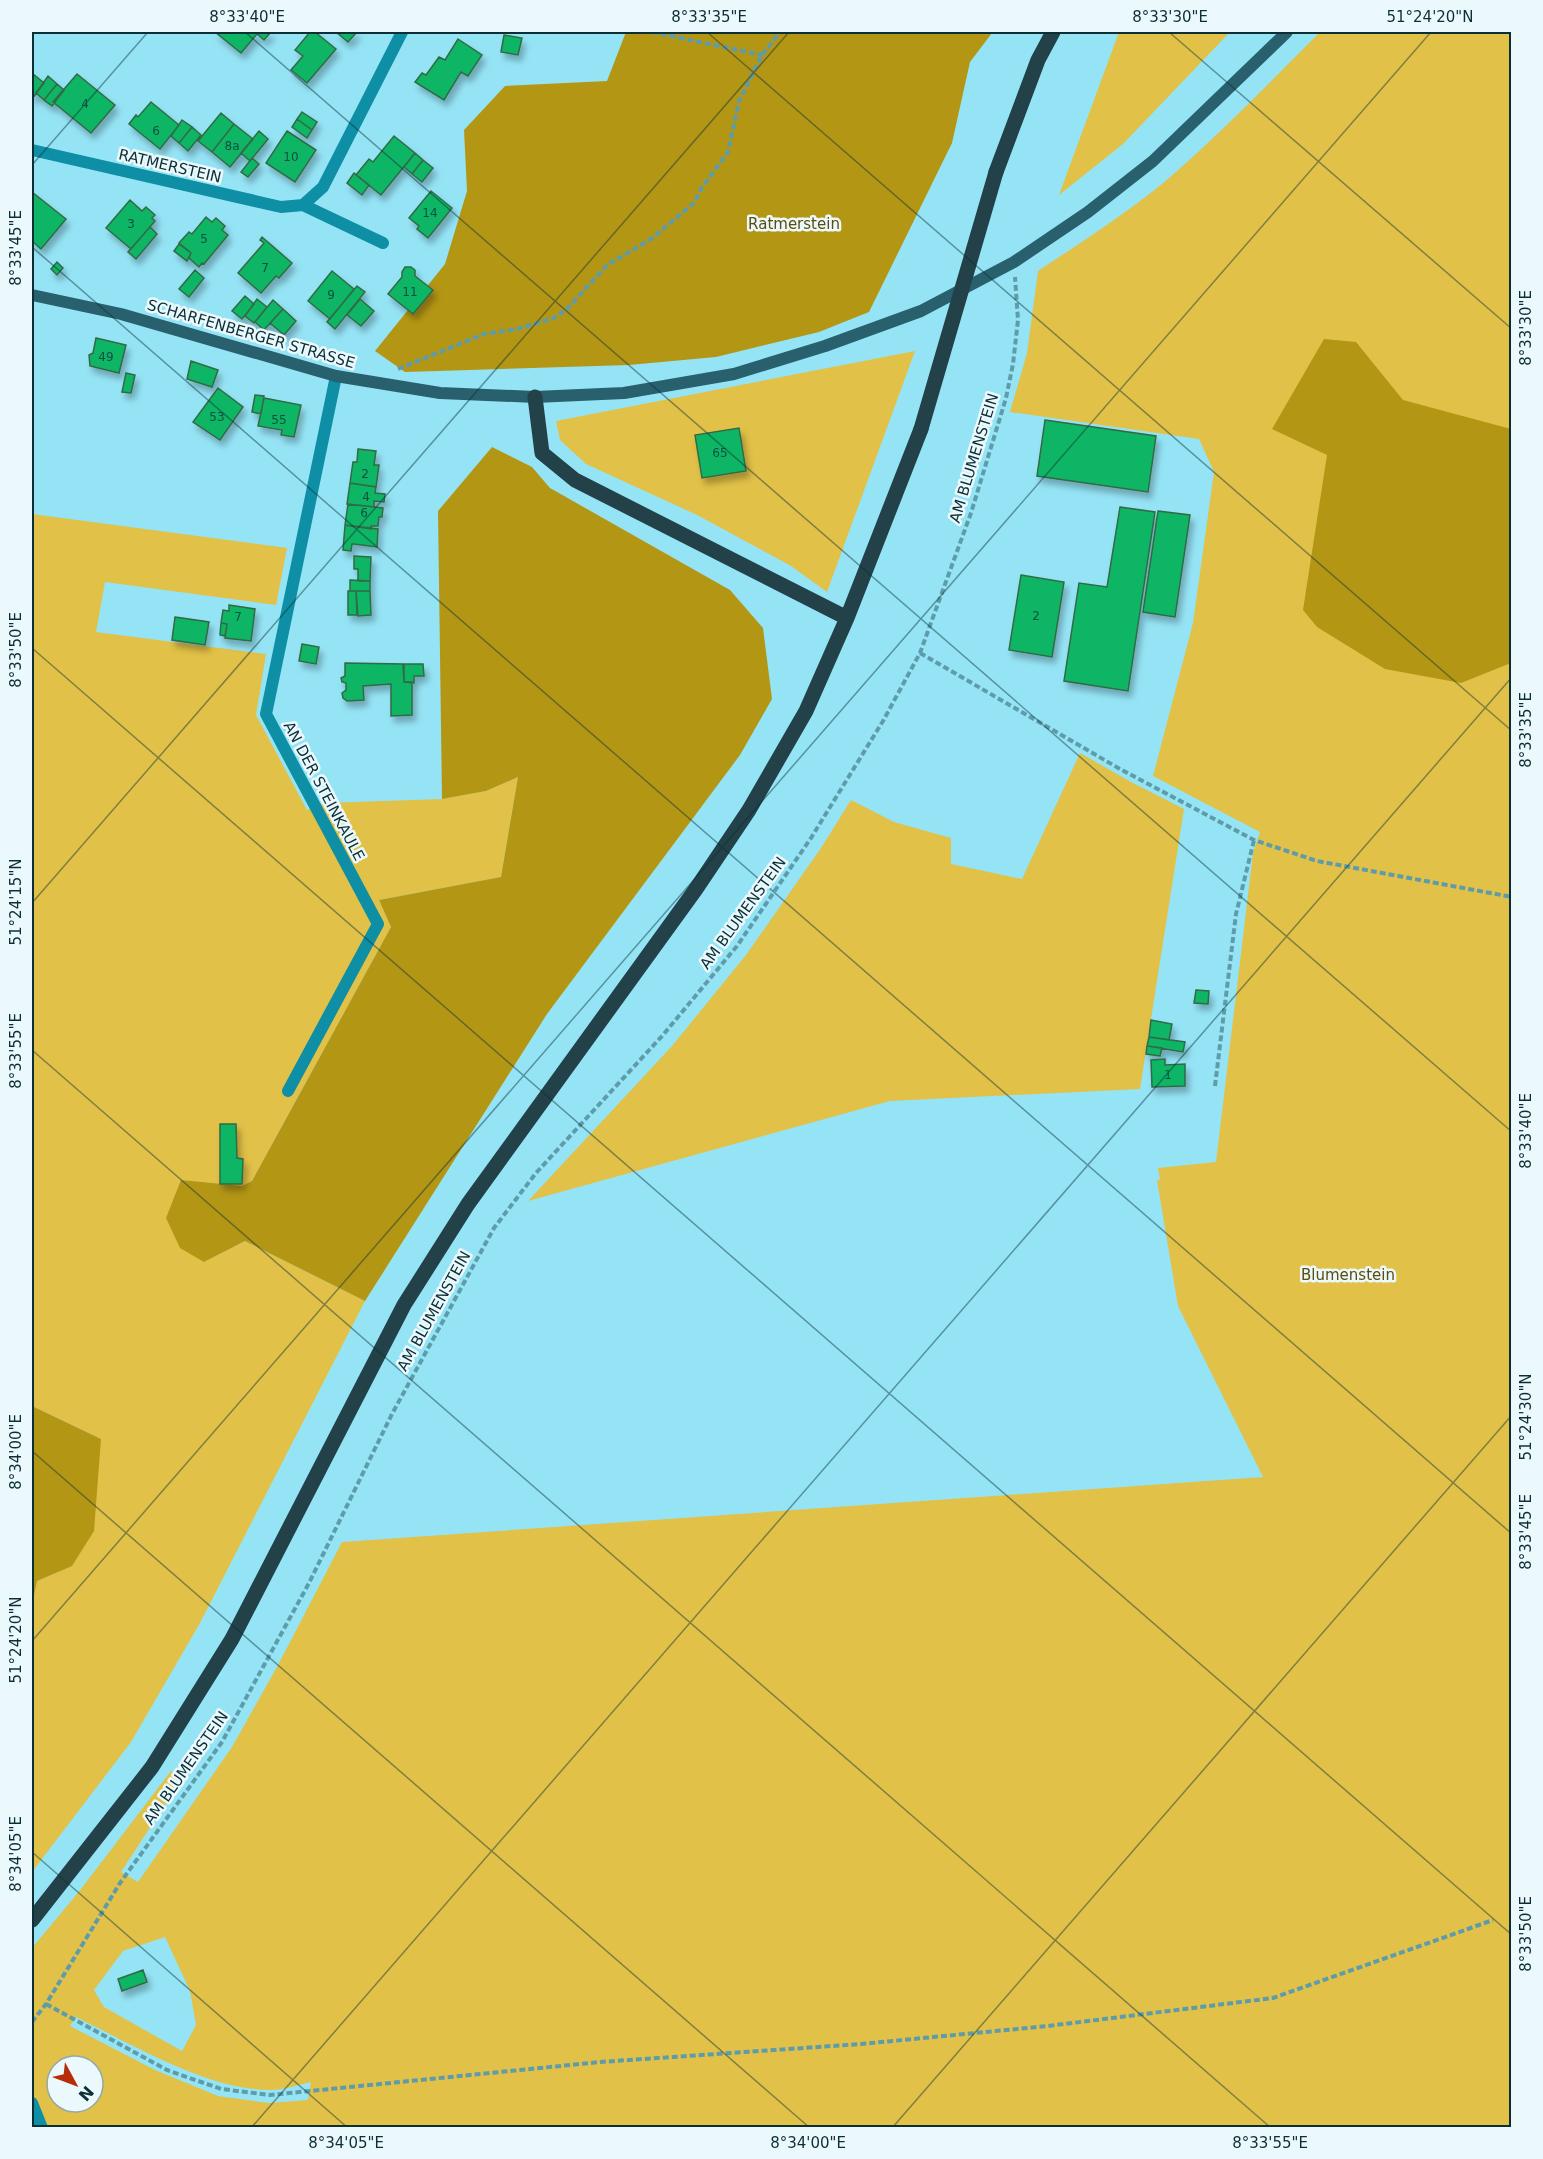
<svg xmlns="http://www.w3.org/2000/svg" width="1543" height="2159" font-family="'DejaVu Sans',sans-serif">
  <style>
    .green { fill: #e1c147; fill-rule: evenodd }
    .forest { fill: #b49615 }
    .building { fill: #0fb565; stroke: #326946; stroke-width: 1.5; filter: url(#shadow) }
    .lines { fill: none; stroke-linecap: round; stroke-linejoin: round }
    .path { stroke: #5f9caa; stroke-width: 4; stroke-dasharray: 6 3; stroke-linecap: butt }
    .lane { stroke: #0e8fa5; stroke-width: 12 }
    .street { stroke: #0e8fa5; stroke-width: 12 }
    .secondary { stroke: #28616d; stroke-width: 12 }
    .primary { stroke: #224149; stroke-width: 15 }
    .primary-bridge { stroke: #224149; stroke-width: 15 }
    .ticks { fill: none; stroke: #0c2e35; stroke-width: 1.5; stroke-opacity: 0.45 }
    .labels { text-anchor: middle; stroke-width: 5; stroke-linejoin: round; paint-order: stroke }
    .number-label { font-size: 12px; fill: #0d5041 }
    .street-label { font-size: 15px; fill: #0c2e35; stroke: #ebf9fd }
    .park-label { font-size: 15px; fill: #5c4c0d; stroke: #ebf9fd }
    .neatline { fill: none; stroke: #0c2e35; stroke-width: 2 }
    .ticks-label { font-size: 15px; text-anchor: middle; fill: #0c2e35 }
  </style>
  <defs>
    <filter id="shadow"><feDropShadow dx="3.5" dy="6" stdDeviation="3" flood-color="#0004"/></filter>
  </defs>
  <rect width="100%" height="100%" fill="#95e4f6"/>
  <path class="green" d="M1119,32H1230L1123,144L1059,195Z
    M1320,32H1511V2127L32,2128V1948L81,1889L171,1771L181,1780L121,1872L138,1882L232,1747L278,1665L342,1542L1263,1477L1178,1306L1157,1180H1160L1158,1168L1216,1162L1253,853L1260,832L1153,776L1193,623L1214,472L1199,439L1010,412L1027,353L1038,271C1083,241 1135,208 1176,172C1226,128 1273,79 1320,32ZM165,1937L190,1991L196,2025L182,2051L104,2007L94,1990L123,1951ZM76,2017C132,2044 207,2090 270,2090C283,2090 298,2085 311,2082L308,2100L269,2103L218,2096L155,2070L70,2026ZM57,2066H93V2102H57Z
    M915,351L827,592L791,566L697,515L586,464L560,440L556,421Z
    M32,514L287,548L276,605L105,582L96,632L266,654L256,715L307,810L324,803L442,799L486,791L518,777L501,877L379,900L391,927L252,1181L242,1187L181,1180L204,1262L245,1241L365,1301L200,1623L131,1742L32,1872V1605L37,1581L71,1566L101,1439L32,1406Z
    M1080,753L1131,782L1184,809L1140,1089L890,1101L528,1201L672,1046L746,955L821,848L851,800L894,822L951,838V864L1022,879Z"/>
  <path class="forest" d="M626,32L992,33L970,62L952,143L869,312L819,332L716,357L629,365L405,372L375,351L445,264L467,191L464,130L505,86L607,81Z
    M1324,339L1356,342L1403,400L1511,429V663L1461,683L1385,669L1317,627L1303,610L1327,455L1272,429Z
    M492,447L532,467L550,488L730,590L763,628L772,699L740,755L547,1014L365,1301L245,1241L204,1262L180,1248L166,1218L181,1180L242,1186L252,1181L391,927L379,900L501,877L518,777L486,791L442,799L438,511Z
    M32,1406L101,1439L94,1531L72,1566L37,1581L32,1605Z"/>
  <path class="building" d="M215,32H271L264,40L257,34L241,53Z
    M310,32H315L336,49L307,83L291,70L303,56L295,50Z
    M336,32H357L348,42Z
    M504,35L522,38L518,55L501,52Z
    M458,39L482,55L468,76L461,72L444,100L415,82L422,73L426,75L439,57L445,60Z
    M32,73L44,83L32,99Z
    M77,74L115,105L91,133L53,102Z
    M48,76L57,84L44,100L36,93Z
    M57,84L64,90L52,106L44,100Z
    M151,102L179,125L160,149L129,124L136,115L138,117Z
    M302,112L317,122L312,130L297,119Z
    M221,113L234,124L212,152L198,141Z
    M297,119L312,130L307,138L292,127Z
    M182,120L192,127L179,143L171,136Z
    M234,124L253,139L230,167L212,152Z
    M192,127L201,135L188,151L179,143Z
    M259,131L268,139L250,161L241,153Z
    M287,131L316,150L295,182L266,163Z
    M394,136L415,153L381,195L356,175L369,159L373,162Z
    M415,153L423,160L412,174L404,167Z
    M252,158L259,164L248,177L241,172Z
    M423,160L433,168L422,182L412,174Z
    M354,173L369,185L362,195L347,183Z
    M431,191L452,208L428,238L417,229L419,226L409,218Z
    M32,192L66,219L41,249L32,241Z
    M130,200L142,211L146,207L155,215L152,218L155,221L131,249L106,228Z
    M206,217L212,222L216,218L225,226L222,230L228,235L204,264L202,263L199,267L189,258L191,253L179,243L189,232L192,234Z
    M150,227L157,234L136,259L128,252Z
    M262,237L292,263L279,278L276,276L261,293L238,273L264,243L260,240Z
    M179,244L191,253L187,261L174,251Z
    M57,262L63,268L57,275L51,269Z
    M405,267H411L415,270V276L433,290L413,314L388,294L402,277V272Z
    M195,270L204,278L189,297L179,289Z
    M332,271L354,289L330,319L308,301Z
    M357,286L365,292L335,329L327,322Z
    M245,296L254,304L242,319L232,311Z
    M257,299L267,307L254,323L245,316Z
    M360,299L374,311L361,326L347,315Z
    M273,300L283,309L264,330L255,322Z
    M283,309L296,321L284,335L270,323Z
    M96,338L126,345L119,373L90,366L89,355L93,353Z
    M191,361L218,370L212,387L187,379Z
    M126,373L135,375L131,393L122,392Z
    M218,388L243,407L220,440L193,422Z
    M255,395L264,396L261,414L252,412Z
    M264,398L301,405L294,437L281,435L282,430L258,426Z
    M1045,420L1156,436L1148,492L1037,476Z
    M739,428L746,471L702,478L695,435Z
    M358,449L376,451L374,465H379L376,487L350,483L353,462H357Z
    M350,483L376,487L375,493L385,494L384,502L374,501V507L347,504Z
    M348,504L383,508L382,517H379L378,526H371V529L345,525Z
    M1120,507L1155,512L1128,691L1064,681L1079,583L1107,587Z
    M1158,511L1190,515L1175,617L1143,612Z
    M345,525L378,529L377,547L354,544H352L351,551L343,550Z
    M354,556L371,557L370,581H358V569H354Z
    M1021,575L1064,582L1052,657L1009,650Z
    M350,580L370,581V591H350Z
    M348,591H356L357,615H348Z
    M356,591H370L371,615L358,616Z
    M229,605L255,609L251,641L225,638L227,624L221,623L223,610L229,611Z
    M175,617L209,622L205,645L172,640Z
    M221,623L227,624L225,636L220,635Z
    M302,644L319,647L316,664L299,661Z
    M345,663L404,664V682H412V715L391,716V684L363,686L364,700L347,701L343,698L342,693L346,690V683L342,682L341,678L345,676Z
    M403,664H423L424,676H414V683L404,682Z
    M1196,990L1209,991L1208,1004L1194,1003Z
    M1151,1020L1172,1024L1169,1040L1149,1037Z
    M1149,1037L1185,1042L1183,1052L1147,1046Z
    M1147,1046L1162,1048L1160,1056L1146,1054Z
    M1165,1059V1065L1185,1064V1086L1152,1087L1151,1060Z
    M220,1124H236L237,1158L243,1159L242,1184H220Z
    M143,1970L147,1982L122,1991L118,1979Z"/>
  <g class="lines">
    <path class="path" d="M652,32L762,55
      M398,369L484,334L517,329L554,318L567,309L607,265L651,239L694,203L701,189L728,152L739,101L762,55L780,32
      M920,653L1120,769L1254,840L1317,861L1512,897
      M1215,1086L1236,914L1254,840
      M46,2004L167,2070L221,2089L270,2095L600,2062L861,2044L1048,2026L1273,1998L1493,1920
      M32,2022L46,2004L120,1883L222,1742L309,1583L392,1414L494,1228L536,1173L663,1035L737,946L811,838L883,721L920,653L971,513L1006,398L1013,364L1018,320L1015,277"/>
    <path class="lane" d="M32,2103L42,2128"/>
    <path class="street" d="M32,150L281,207L303,205L323,187L402,32
      M303,205L383,243
      M288,1091L378,924L266,714L336,376"/>
    <path class="secondary" d="M32,295L121,314L336,376L440,393L535,397L624,393L734,374L825,346L921,311L1014,262L1088,212L1153,161L1287,32"/>
    <path class="primary" d="M996,172L1038,60L1053,32
      M535,397L542,453L575,480L847,618
      M32,1920L152,1767L232,1639L404,1305L468,1204L696,889L749,810L806,711L847,618L921,429"/>
    <path class="primary-bridge" d="M921,429L996,172"/>
  </g>
  <path class="ticks" d="M245,32L1512,1132M707,32L1512,731M1169,32L1512,329M32,165L148,32M32,247L1512,1534M32,648L1512,1935M32,903L789,32M32,1050L1271,2128M32,1451L810,2128M32,1641L1431,32M32,1852L348,2128M251,2128L1512,677M892,2128L1512,1415"/>
  <g class="labels">
    <g class="number-label">
      <text x="85" y="108">4</text>
      <text x="156" y="135">6</text>
      <text x="232" y="150">8a</text>
      <text x="291" y="161">10</text>
      <text x="430" y="217">14</text>
      <text x="131" y="228">3</text>
      <text x="204" y="243">5</text>
      <text x="265" y="272">7</text>
      <text x="410" y="296">11</text>
      <text x="331" y="299">9</text>
      <text x="106" y="361">49</text>
      <text x="217" y="421">53</text>
      <text x="279" y="424">55</text>
      <text x="720" y="457">65</text>
      <text x="365" y="478">2</text>
      <text x="366" y="501">4</text>
      <text x="364" y="517">6</text>
      <text x="1036" y="620">2</text>
      <text x="238" y="621">7</text>
      <text x="1168" y="1079">1</text>
    </g>
    <g class="street-label">
      <text transform="translate(170 166) rotate(13)" y="5">RATMERSTEIN</text>
      <text transform="translate(251 334) rotate(16)" y="5">SCHARFENBERGER STRASSE</text>
      <text transform="translate(974 458) rotate(-73)" y="5">AM BLUMENSTEIN</text>
      <text transform="translate(324 791) rotate(62)" y="5">AN DER STEINKAULE</text>
      <text transform="translate(743 913) rotate(-54)" y="5">AM BLUMENSTEIN</text>
      <text transform="translate(434 1311) rotate(-61)" y="5">AM BLUMENSTEIN</text>
      <text transform="translate(186 1768) rotate(-55)" y="5">AM BLUMENSTEIN</text>
    </g>
    <g class="park-label">
      <text x="794" y="229">Ratmerstein</text>
      <text x="1348" y="1280">Blumenstein</text>
    </g>
  </g>
  <rect width="1543" height="2159" fill="none" stroke="#ebf9fd" stroke-width="66"/>
  <g transform="translate(75 2084) rotate(131)"><circle r="28" fill="#ebf9fd" stroke="#92a8ad" stroke-width="1.5"/>
  <path d="M0-4.5L10 22L0 15L-10 22Z" fill="#b82d09"/>
  <text y="-9" font-size="16" font-weight="bold" text-anchor="middle" fill="#0c2e35">N</text>
  </g>
  <rect x="33" y="33" width="1477" height="2093" class="neatline"/>
  <g class="ticks-label">
    <text x="247" y="22">8°33'40"E</text>
    <text x="709" y="22">8°33'35"E</text>
    <text x="1170" y="22">8°33'30"E</text>
    <text x="1430" y="22">51°24'20"N</text>
    <text transform="translate(16 248) rotate(-90)" y="5">8°33'45"E</text>
    <text transform="translate(1526 328) rotate(-90)" y="5">8°33'30"E</text>
    <text transform="translate(16 650) rotate(-90)" y="5">8°33'50"E</text>
    <text transform="translate(1526 730) rotate(-90)" y="5">8°33'35"E</text>
    <text transform="translate(16 902) rotate(-90)" y="5">51°24'15"N</text>
    <text transform="translate(16 1051) rotate(-90)" y="5">8°33'55"E</text>
    <text transform="translate(1526 1131) rotate(-90)" y="5">8°33'40"E</text>
    <text transform="translate(1526 1417) rotate(-90)" y="5">51°24'30"N</text>
    <text transform="translate(16 1452) rotate(-90)" y="5">8°34'00"E</text>
    <text transform="translate(1526 1532) rotate(-90)" y="5">8°33'45"E</text>
    <text transform="translate(16 1640) rotate(-90)" y="5">51°24'20"N</text>
    <text transform="translate(16 1854) rotate(-90)" y="5">8°34'05"E</text>
    <text transform="translate(1526 1934) rotate(-90)" y="5">8°33'50"E</text>
    <text x="346" y="2148">8°34'05"E</text>
    <text x="808" y="2148">8°34'00"E</text>
    <text x="1270" y="2148">8°33'55"E</text>
  </g>
</svg>
